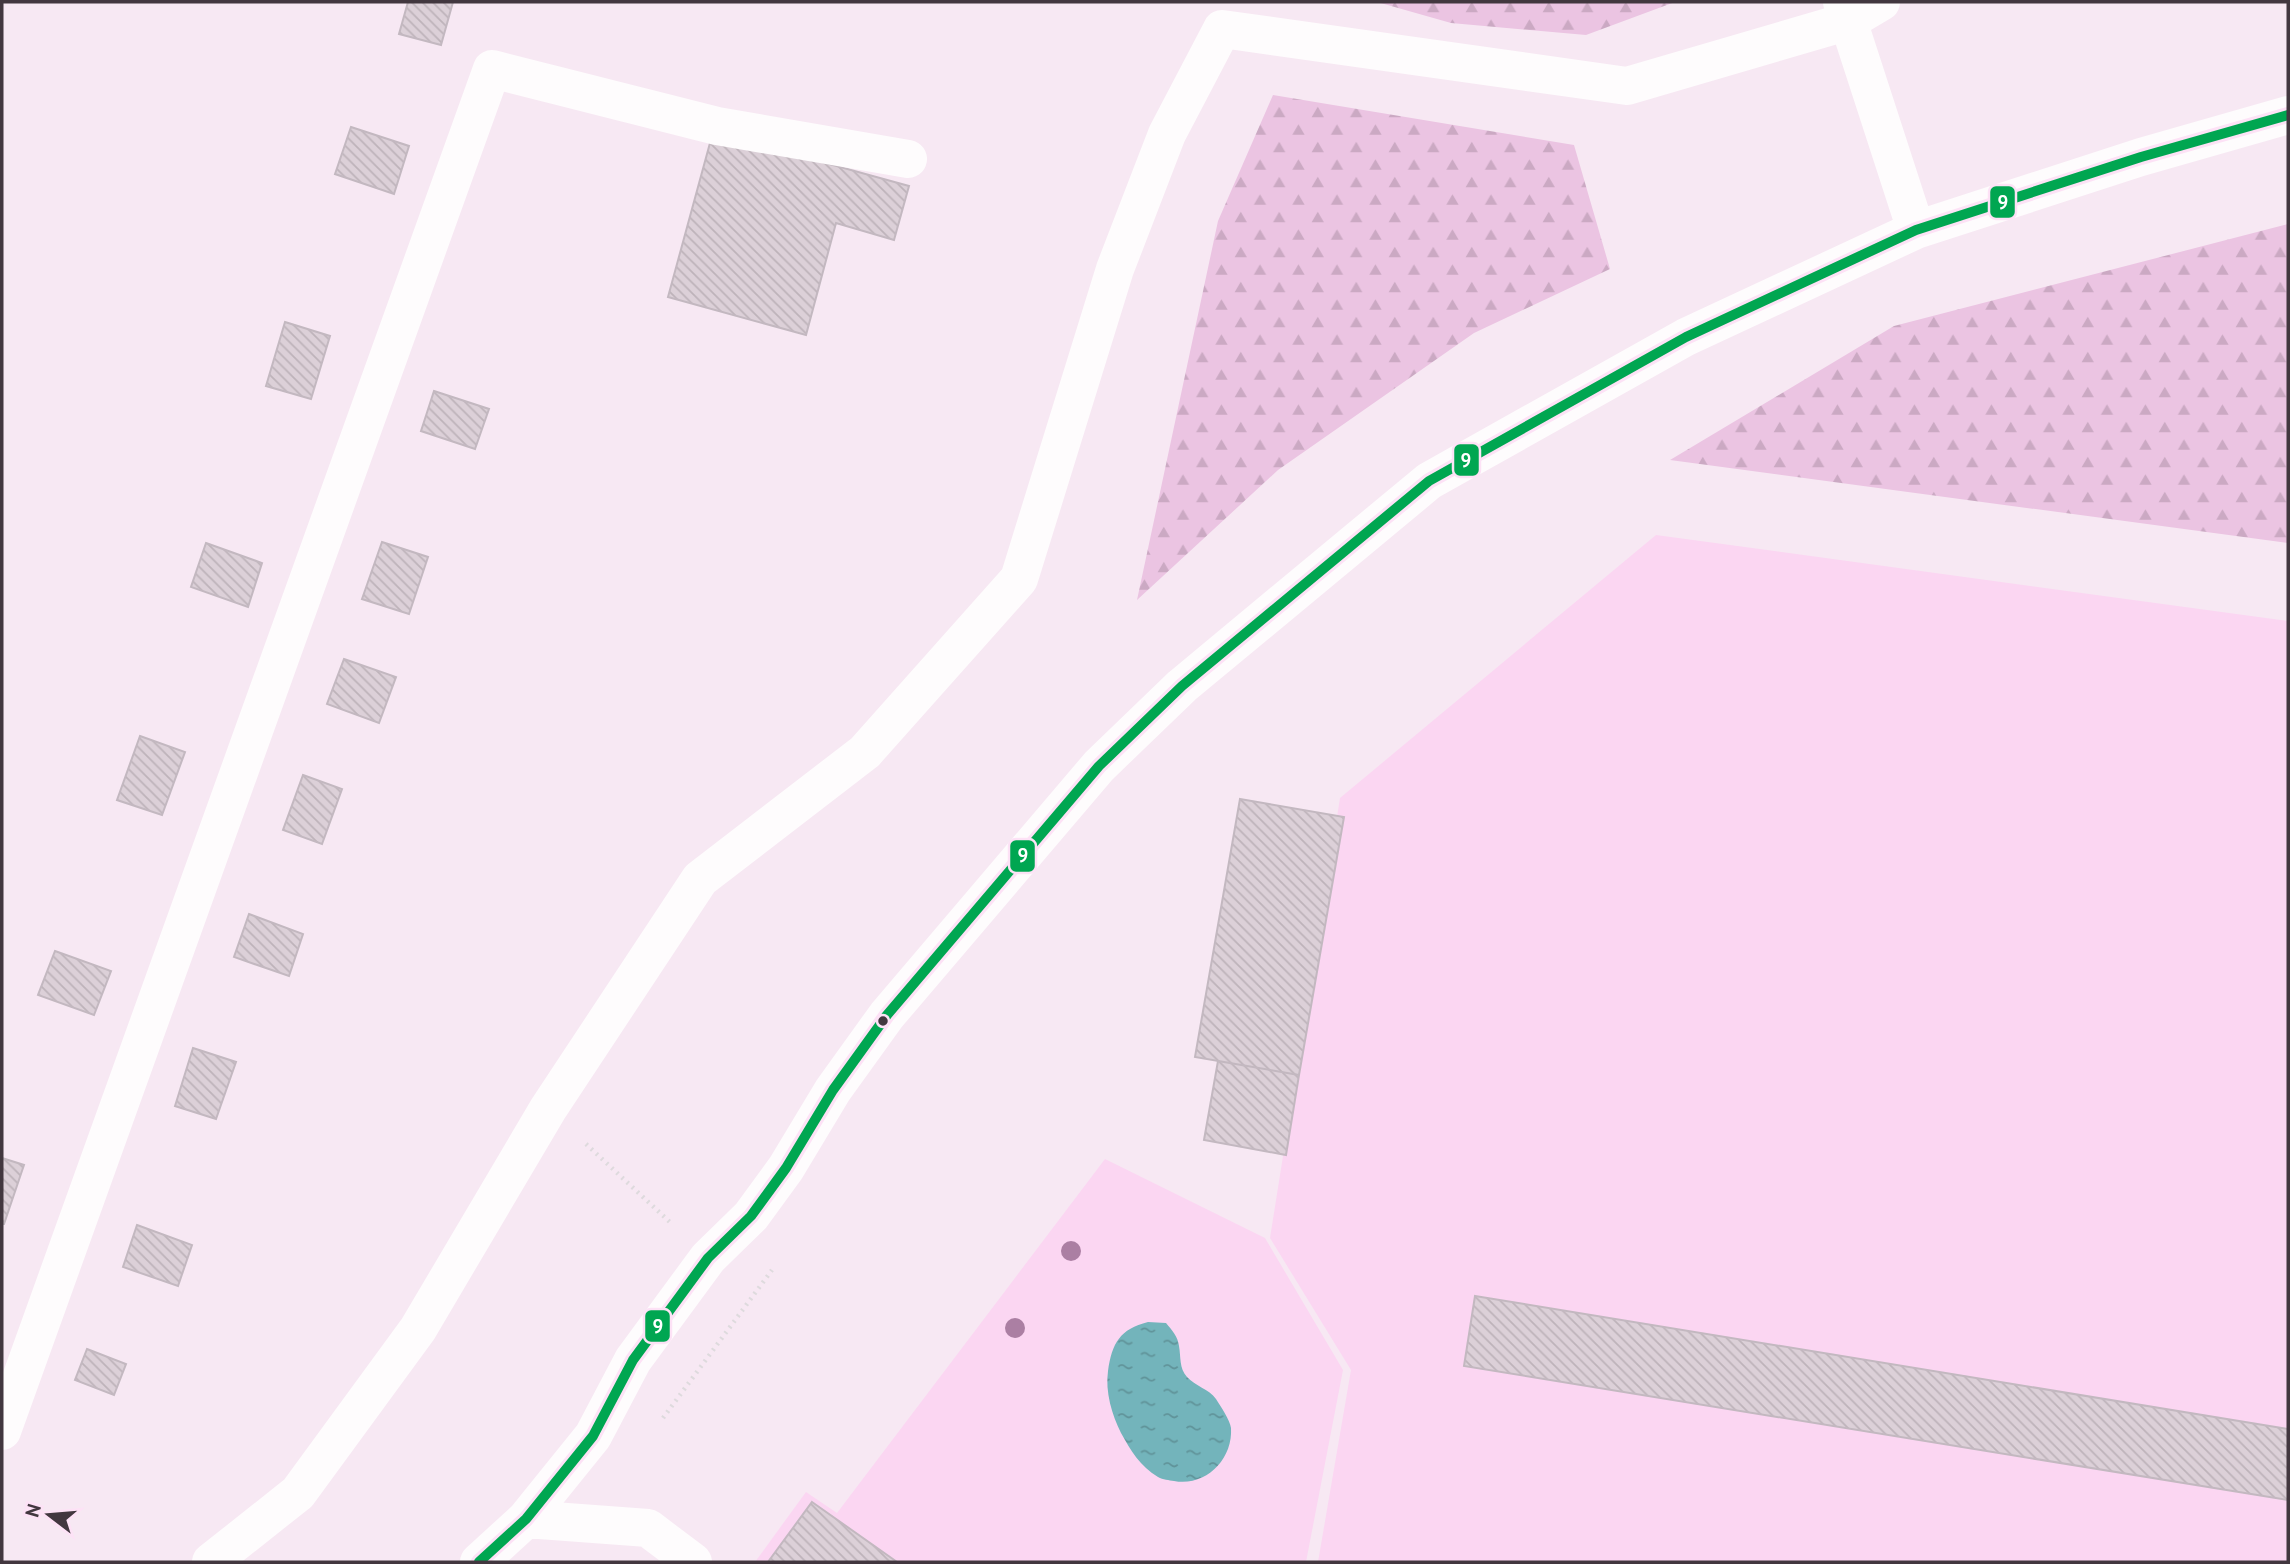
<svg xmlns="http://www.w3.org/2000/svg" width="2290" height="1564" font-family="'PT Sans',sans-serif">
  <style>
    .green { fill: #fbd6f2 }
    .forest { fill: url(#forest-firs) }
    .water { fill: url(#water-ripples) }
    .building { fill: url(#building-back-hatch); stroke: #c3b8c0; stroke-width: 2 }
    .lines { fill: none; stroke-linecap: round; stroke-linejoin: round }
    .path { stroke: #dedadd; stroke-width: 4.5; stroke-dasharray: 2 5; stroke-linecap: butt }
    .minor { stroke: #fefcfd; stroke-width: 38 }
    .bus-1-casing { stroke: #fde2f6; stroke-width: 16 }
    .bus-1 { stroke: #00a651; stroke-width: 10 }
    .tree { fill: #ab7fa3 }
    .bus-dot { fill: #42373f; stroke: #fde2f6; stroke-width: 2.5 }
    .line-badge { stroke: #fde2f6; stroke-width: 2.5 }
    .badge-label { font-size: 19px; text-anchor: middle; font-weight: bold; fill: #fff }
  </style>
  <defs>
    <pattern id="forest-firs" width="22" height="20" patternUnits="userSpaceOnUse" patternTransform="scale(1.75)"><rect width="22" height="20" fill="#ebc4e2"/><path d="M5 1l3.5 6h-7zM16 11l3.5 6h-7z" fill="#cba9c3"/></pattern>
    <pattern id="water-ripples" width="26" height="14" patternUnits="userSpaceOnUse" patternTransform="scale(1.75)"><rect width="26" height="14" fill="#73b4bb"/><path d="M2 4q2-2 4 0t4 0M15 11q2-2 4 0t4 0" fill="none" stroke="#609399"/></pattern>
    <pattern id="building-back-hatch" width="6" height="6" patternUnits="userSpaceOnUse" patternTransform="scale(1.75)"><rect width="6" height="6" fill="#dcd0d8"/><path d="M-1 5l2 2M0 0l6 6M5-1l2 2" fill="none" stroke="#beb3ba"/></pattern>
  </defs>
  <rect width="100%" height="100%" fill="#f7e8f3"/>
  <path class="green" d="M1656,535L2288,621V1562H1318L1351,1370L1270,1238L1340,798Z
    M1105,1159L1265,1238L1343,1370L1306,1562H755L806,1492L837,1513Z"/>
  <path class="forest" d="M1377,2H1675L1586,35L1451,23Z
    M1273,95L1574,145L1610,269L1474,333L1278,470L1137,600L1218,221Z
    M2288,224V543L1670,460L1894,326Z"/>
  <path class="water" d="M1148,1322L1166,1323C1172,1330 1178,1337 1179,1346C1181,1357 1179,1368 1187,1377C1195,1386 1209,1389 1216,1399C1221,1407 1230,1420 1231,1428C1233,1460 1205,1487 1174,1481C1169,1480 1163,1480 1158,1477C1140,1466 1131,1451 1121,1433C1112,1415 1105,1392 1108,1371C1112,1343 1120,1329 1148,1322Z"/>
  <path class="building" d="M408,2H453L441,45L399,34Z
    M351,127L409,146L394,194L335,174Z
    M713,132L909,186L894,240L836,223L806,335L668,297Z
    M285,322L330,336L311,399L266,386Z
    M434,391L489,409L475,449L421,431Z
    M382,542L428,557L409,614L362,599Z
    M206,543L262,563L248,607L191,587Z
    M344,659L396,677L379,723L327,704Z
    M140,736L185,752L162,815L117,800Z
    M303,775L342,789L322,844L283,830Z
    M1240,799L1344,817L1299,1075L1195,1057Z
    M249,914L303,934L289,976L234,957Z
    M55,951L111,971L94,1015L38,995Z
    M193,1048L236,1062L216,1119L175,1106Z
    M1218,1061L1299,1075L1286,1155L1204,1140Z
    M2,1158L24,1165L4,1224H2Z
    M137,1225L192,1245L178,1286L123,1267Z
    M1475,1296L2288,1429V1500L1464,1366Z
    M87,1349L126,1364L114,1395L75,1380Z
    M812,1502L897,1562H768Z"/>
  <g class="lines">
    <path class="path" d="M586,1144L672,1224
      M663,1418L772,1270"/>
    <path class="minor" d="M1842,2L1916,230
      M2,1431L492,69L717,126L908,159
      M526,1519L648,1528L693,1562
      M211,1562L298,1493L418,1329L548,1109L700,879L865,752L1019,579L1115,269L1167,134L1222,29L1627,86L1849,21L1881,2
      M479,1562L526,1519L593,1436L633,1360L708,1258L751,1216L786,1168L833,1090L887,1015L1099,766L1182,686L1429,481L1686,337L1916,230L2141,157L2288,115"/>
    <g class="bus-1-casing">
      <path id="bus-1" d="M479,1562L526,1519L593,1436L633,1360L708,1258L751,1216L786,1168L833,1090L887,1015L1099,766L1182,686L1429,481L1686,337L1916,230L2141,157L2288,115"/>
    </g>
    <use href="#bus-1" class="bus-1"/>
  </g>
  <g class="tree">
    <circle cx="1071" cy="1251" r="10"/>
    <circle cx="1015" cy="1328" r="10"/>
  </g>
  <circle class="bus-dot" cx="883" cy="1021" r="6"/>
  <g class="line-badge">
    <rect x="1989" y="185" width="27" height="34" rx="7" fill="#00a651"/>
    <rect x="1453" y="443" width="27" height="34" rx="7" fill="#00a651"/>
    <rect x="1009" y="839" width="27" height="34" rx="7" fill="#00a651"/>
    <rect x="644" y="1309" width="27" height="34" rx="7" fill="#00a651"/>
  </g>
  <g class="badge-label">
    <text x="2003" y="209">9</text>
    <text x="1466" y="467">9</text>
    <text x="1023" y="862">9</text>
    <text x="658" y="1333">9</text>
  </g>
  <rect width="2290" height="1564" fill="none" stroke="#42373f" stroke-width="7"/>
  <g transform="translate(49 1515) rotate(286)" stroke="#fde2f6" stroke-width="5" paint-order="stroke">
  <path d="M0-5L12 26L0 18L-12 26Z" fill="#42373f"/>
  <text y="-10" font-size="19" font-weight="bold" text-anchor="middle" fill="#42373f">N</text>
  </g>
</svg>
